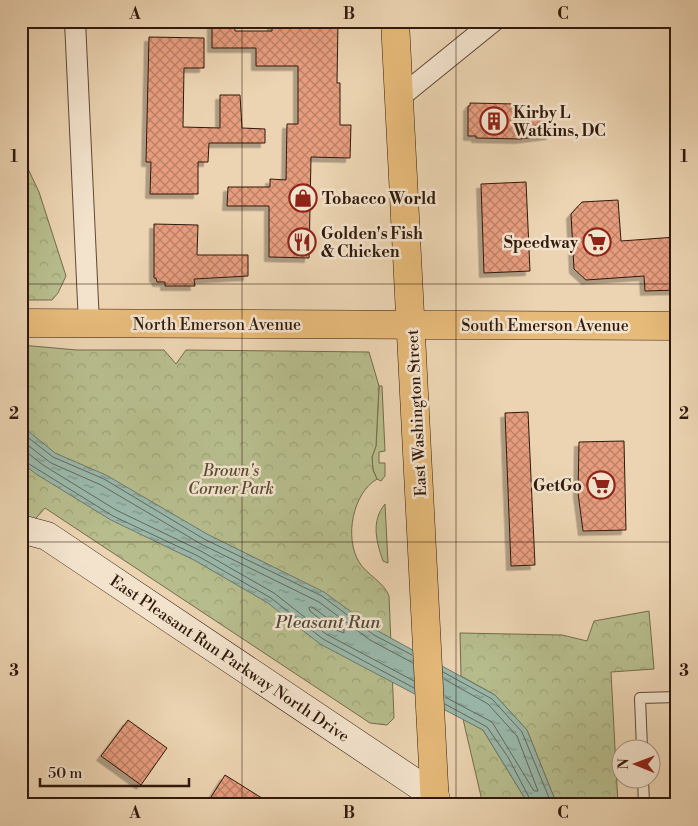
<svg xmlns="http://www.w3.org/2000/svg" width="698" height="826" font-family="'Libre Bodoni',serif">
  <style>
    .green { fill: #b7bd8d; stroke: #746b4c }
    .forest { fill: url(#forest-crowns); stroke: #746b4c }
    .water { fill: url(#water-ripples); stroke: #6f786b }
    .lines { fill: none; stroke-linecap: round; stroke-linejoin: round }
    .shore { stroke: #64685c; stroke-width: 1 }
    .building { fill: url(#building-cross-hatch); stroke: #30190c; filter: url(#shadow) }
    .lane-casing { stroke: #5f4836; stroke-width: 12 }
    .street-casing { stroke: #5f4836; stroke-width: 22 }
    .secondary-casing { stroke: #30190c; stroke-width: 29 }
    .primary-casing { stroke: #30190c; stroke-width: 29 }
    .lane { stroke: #f3e3cd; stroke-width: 10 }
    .street { stroke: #f3e3cd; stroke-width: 20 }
    .secondary { stroke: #f3e3cd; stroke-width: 28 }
    .primary { stroke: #e6ba79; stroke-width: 28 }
    .grid { fill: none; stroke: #30190c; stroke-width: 1; stroke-opacity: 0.55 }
    .labels { text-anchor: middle; stroke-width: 5; stroke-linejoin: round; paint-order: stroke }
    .poi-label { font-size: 16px; font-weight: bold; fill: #30190c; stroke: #f3e3cd; text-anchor: start }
    .street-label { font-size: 16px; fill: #30190c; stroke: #f3e3cd }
    .park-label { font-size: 16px; font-style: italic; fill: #584a33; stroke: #f3e3cd }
    .water-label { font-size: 18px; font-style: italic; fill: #50493c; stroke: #f3e3cd }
    .neatline { fill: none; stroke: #30190c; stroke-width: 2 }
    .grid-label { font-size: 16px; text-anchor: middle; font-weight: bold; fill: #30190c }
  </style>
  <defs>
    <pattern id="forest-crowns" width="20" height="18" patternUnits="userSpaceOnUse" patternTransform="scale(1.25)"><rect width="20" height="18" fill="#b7bd8d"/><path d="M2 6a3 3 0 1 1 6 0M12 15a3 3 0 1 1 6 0" fill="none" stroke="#9ea278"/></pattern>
    <pattern id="water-ripples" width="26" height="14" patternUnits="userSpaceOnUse" patternTransform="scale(1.25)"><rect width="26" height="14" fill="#99b8ab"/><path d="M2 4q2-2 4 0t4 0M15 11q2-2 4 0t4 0" fill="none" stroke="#7d958a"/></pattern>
    <pattern id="building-cross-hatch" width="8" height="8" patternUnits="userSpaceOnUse" patternTransform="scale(1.25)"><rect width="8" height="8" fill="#e69d7e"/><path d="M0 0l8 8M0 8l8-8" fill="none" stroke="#bb7f66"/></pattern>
    <filter id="shadow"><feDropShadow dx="-4.5" dy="4.5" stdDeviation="0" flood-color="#0004"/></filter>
  </defs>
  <rect width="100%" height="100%" fill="#ecd4b2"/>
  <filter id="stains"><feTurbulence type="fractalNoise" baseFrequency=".004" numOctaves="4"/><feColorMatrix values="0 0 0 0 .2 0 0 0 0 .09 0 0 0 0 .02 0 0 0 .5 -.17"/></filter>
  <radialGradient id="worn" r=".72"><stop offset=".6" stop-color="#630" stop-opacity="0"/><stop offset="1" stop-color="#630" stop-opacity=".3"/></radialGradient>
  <path class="green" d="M379,386H382L385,451L379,452V463H385V476L381,481L377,479L373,470L372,457L376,446Z
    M385,504L388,563L383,561C376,541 371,521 385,504Z"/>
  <path class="forest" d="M21,154L39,192L66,276L58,293L52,300H21Z
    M21,345L77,350H164L176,364L186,350L369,352L379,386L376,446L372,457L373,470L377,479C353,493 344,537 359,562C367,575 384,582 389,596L394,718L387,725L370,723L45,508L28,527L21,523Z
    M649,611L654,669L611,672L618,805H557L527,730L495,695L461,676L460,633L562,635L587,641L594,621Z
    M463,719L483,730L529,805H483Z"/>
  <path class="water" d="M21,425L55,453L106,475L207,534L324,592L376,630L495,695L527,730L557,805H529L483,730L320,644L268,603L194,560L111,520L36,474L21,462Z"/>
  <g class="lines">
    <path class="shore" d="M21,432L53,457L104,479L204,539L322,596L374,635L412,655
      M21,440L51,463L101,485L201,544L319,602L370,640L413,663
      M21,452L29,454L43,465L116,510L199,550L274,593L326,634L414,681
      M21,459L113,516L196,555L271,598L323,639L414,688
      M312,607L344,630V633L331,628L310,611L309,608Z
      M443,672L492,699L522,732L552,805
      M444,679L488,704L517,736L538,791H534L492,722L445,697
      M445,704L487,727L508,757L533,805"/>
  </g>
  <path class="building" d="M212,21H234L235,31H272V21H338L337,83H340V125H351L350,158L311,157L309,258L269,257V206H227L228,187H270V179L286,180L287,124H298V66H256V48H212Z
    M149,37L204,38V68H184L183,127L220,128V95H240L242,128L265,129V143H209L208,162H198V194H150L151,162H146Z
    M470,103L515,104V116L550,113L551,135L520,139L476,138V136H468V106H470Z
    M526,182L530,271L484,273L481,184Z
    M618,200L621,241L676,237L677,290L645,291L644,276L586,280L574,269L571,214L582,202Z
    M154,224L198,225L197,255H248V276L194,279L195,286H165V282H157L156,278H154Z
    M528,412L535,565L511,566L505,413Z
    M624,441L626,530L583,531L578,493L579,442Z
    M128,720L167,748L141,785L101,756Z
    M225,775L273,805H206Z"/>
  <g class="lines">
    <g class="lane-casing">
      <path id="lane" d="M642,748L640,698L677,697
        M643,778L644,805"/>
    </g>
    <g class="street-casing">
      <path id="street" d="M75,21L89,324
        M399,98L494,21"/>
    </g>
    <g class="secondary-casing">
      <path id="secondary" d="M21,529L47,536L435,796"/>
    </g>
    <g class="primary-casing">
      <path id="primary" d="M395,21L435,805
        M21,323L677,326"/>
    </g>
    <use href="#lane" class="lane"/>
    <use href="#street" class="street"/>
    <use href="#secondary" class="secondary"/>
    <use href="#primary" class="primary"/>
  </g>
  <path class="grid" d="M242,21V805M456,21V805M21,284H677M21,542H677"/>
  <defs>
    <g id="building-ring" transform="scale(1.4375)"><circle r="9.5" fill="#f3e3cd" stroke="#8f2418" stroke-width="1.5"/><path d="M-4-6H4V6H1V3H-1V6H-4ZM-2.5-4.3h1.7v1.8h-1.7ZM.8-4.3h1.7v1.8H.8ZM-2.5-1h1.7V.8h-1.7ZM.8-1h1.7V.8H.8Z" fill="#8f2418"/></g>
    <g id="shop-ring" transform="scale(1.4375)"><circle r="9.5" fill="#f3e3cd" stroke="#8f2418" stroke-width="1.5"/><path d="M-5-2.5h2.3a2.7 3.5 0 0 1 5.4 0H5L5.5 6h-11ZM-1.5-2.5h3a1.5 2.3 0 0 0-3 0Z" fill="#8f2418"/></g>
    <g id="restaurant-ring" transform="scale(1.4375)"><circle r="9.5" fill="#f3e3cd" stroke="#8f2418" stroke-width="1.5"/><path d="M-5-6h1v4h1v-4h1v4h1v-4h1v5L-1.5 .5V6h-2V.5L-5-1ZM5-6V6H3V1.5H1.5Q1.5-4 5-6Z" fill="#8f2418"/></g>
    <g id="supermarket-ring" transform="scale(1.4375)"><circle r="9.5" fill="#f3e3cd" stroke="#8f2418" stroke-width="1.5"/><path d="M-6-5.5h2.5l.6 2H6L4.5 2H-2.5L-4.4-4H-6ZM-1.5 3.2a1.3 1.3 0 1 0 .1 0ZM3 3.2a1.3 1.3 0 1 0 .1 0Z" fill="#8f2418"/></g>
  </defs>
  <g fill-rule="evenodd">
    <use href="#building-ring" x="494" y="121"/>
    <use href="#shop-ring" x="303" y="198"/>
    <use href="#restaurant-ring" x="302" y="242"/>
    <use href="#supermarket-ring" x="597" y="242"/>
    <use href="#supermarket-ring" x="601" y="485"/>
  </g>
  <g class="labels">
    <g class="poi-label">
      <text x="513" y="118">Kirby L<tspan x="513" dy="18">Watkins, DC</tspan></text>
      <text x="322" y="204">Tobacco World</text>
      <text x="321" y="239">Golden's Fish<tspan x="321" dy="18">&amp; Chicken</tspan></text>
      <text x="578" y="248" text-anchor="end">Speedway</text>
      <text x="582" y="491" text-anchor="end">GetGo</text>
    </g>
    <g class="street-label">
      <text x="217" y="330">North Emerson Avenue</text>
      <text x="545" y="331">South Emerson Avenue</text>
      <text transform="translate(416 413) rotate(-93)" y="6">East Washington Street</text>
      <text transform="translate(230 658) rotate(34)" y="6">East Pleasant Run Parkway North Drive</text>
    </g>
    <g class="park-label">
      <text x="231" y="476">Brown's<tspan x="231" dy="18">Corner Park</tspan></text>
    </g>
    <g class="water-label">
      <text x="328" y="628">Pleasant Run</text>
    </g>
  </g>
  <rect width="698" height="826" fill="none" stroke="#ecd4b2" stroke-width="55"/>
  <g transform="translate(636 764) rotate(271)"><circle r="24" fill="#f3e3cd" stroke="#a59280"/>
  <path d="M0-4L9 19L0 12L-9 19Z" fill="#8f2418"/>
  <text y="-8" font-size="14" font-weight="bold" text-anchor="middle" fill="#30190c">N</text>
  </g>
  <path d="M40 778v8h149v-8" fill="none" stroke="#30190c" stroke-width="2.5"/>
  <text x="48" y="778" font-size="15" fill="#30190c" stroke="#f3e3cd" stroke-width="4" paint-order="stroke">50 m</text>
  <rect x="28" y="28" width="642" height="770" class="neatline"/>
  <g class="grid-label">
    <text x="135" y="19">A</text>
    <text x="349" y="19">B</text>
    <text x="563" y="19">C</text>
    <text x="14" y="162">1</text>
    <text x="684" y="162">1</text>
    <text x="14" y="419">2</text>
    <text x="684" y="419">2</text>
    <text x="14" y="676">3</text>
    <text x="684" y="676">3</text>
    <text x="135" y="818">A</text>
    <text x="349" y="818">B</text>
    <text x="563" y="818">C</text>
  </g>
  <rect width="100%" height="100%" filter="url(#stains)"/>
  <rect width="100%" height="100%" fill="url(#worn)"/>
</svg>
